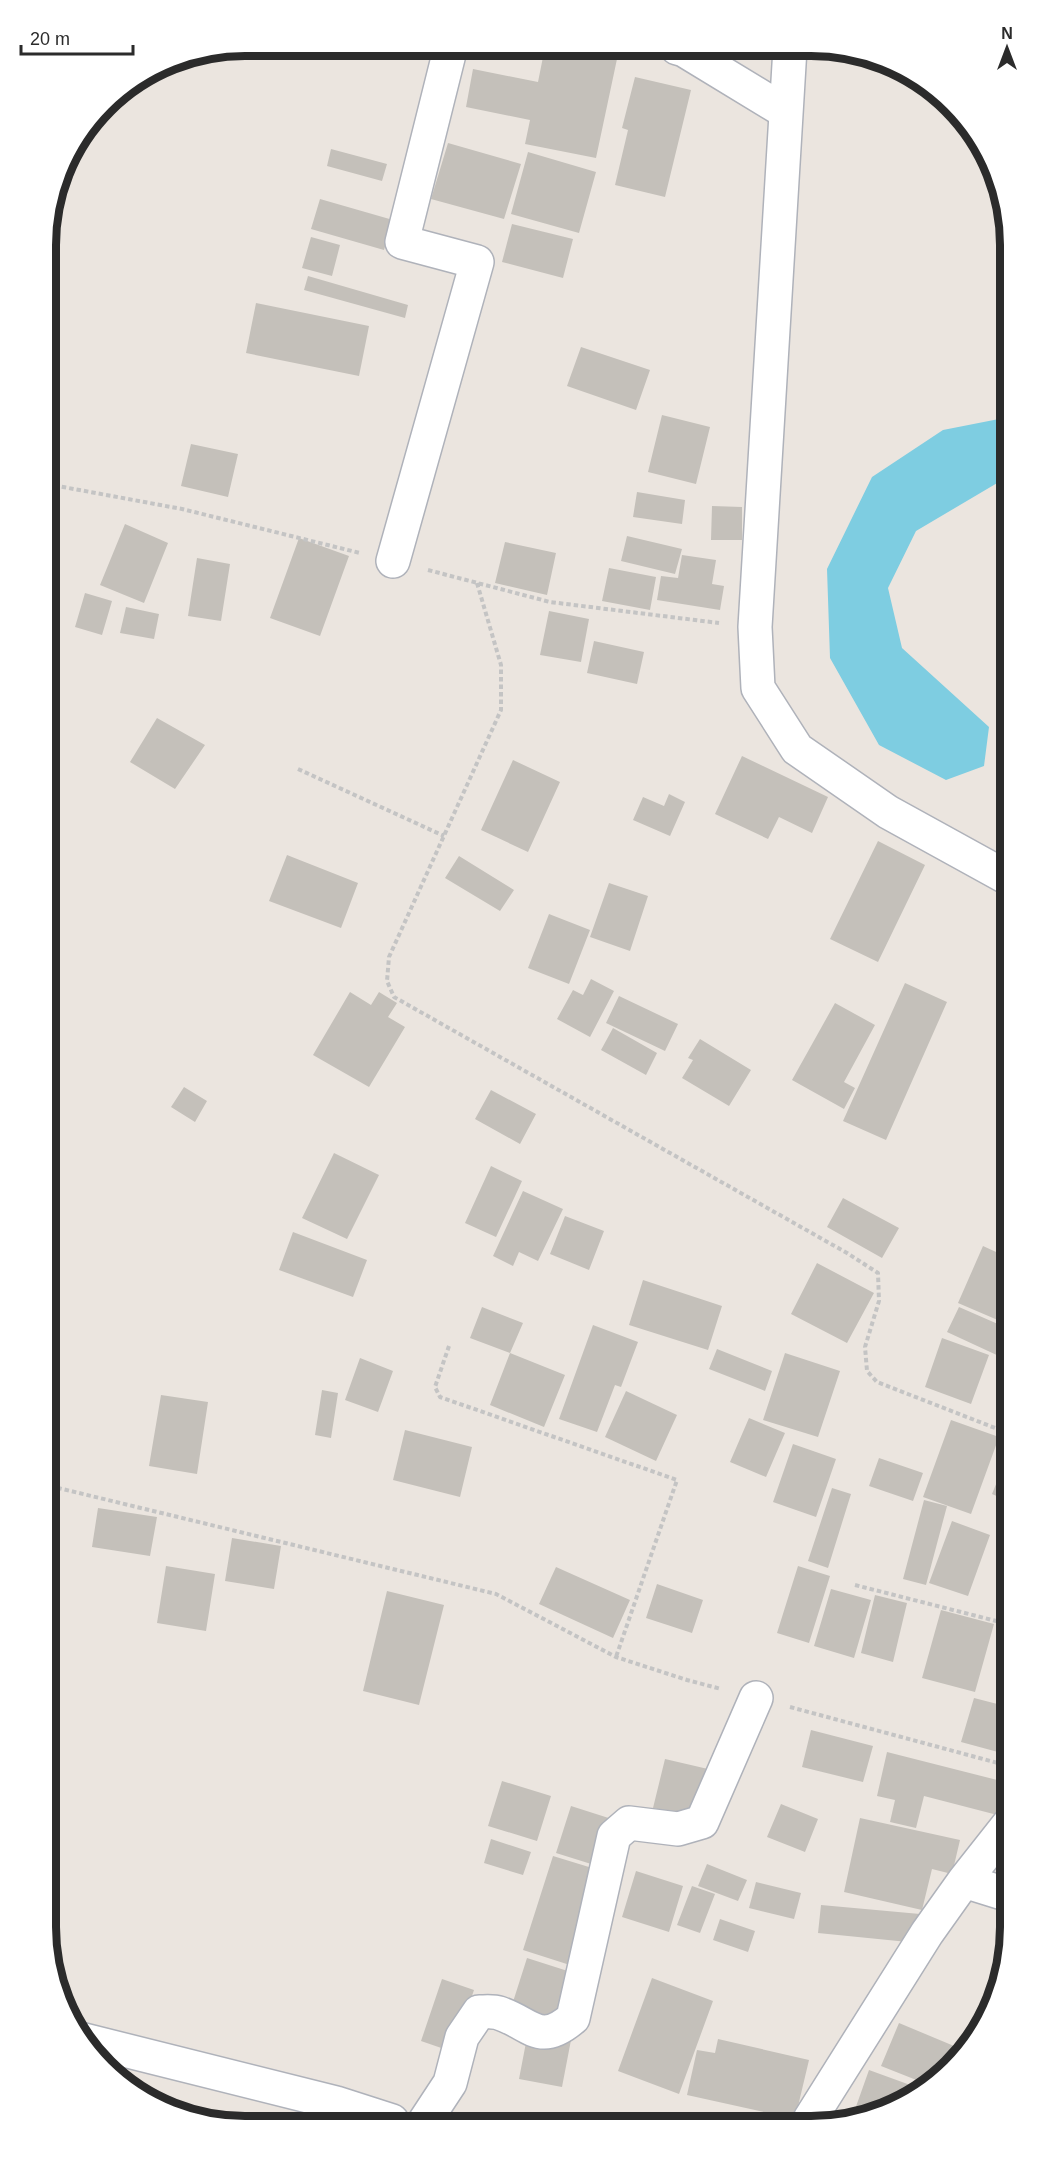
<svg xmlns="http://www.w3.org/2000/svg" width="1055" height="2171" font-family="Helvetica,sans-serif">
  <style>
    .water { fill: #7ecde1 }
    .building { fill: #c4c0ba }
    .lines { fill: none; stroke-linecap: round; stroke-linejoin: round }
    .minor-casing { stroke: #afb2ba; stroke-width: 36 }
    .path { stroke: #c4c4c4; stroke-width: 4; stroke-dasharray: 4.5 3; stroke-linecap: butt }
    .minor { stroke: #fff; stroke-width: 33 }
    .rim { fill: none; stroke: #2b2b2b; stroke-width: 8 }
  </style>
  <rect width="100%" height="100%" fill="#ebe5df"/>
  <path class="water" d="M1004,418V479L916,531L888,588L902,648L989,727L984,766L946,780L879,745L830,658L827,569L872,477L943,430Z"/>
  <path class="building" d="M545,47H560L617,59L596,158L525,144L530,120L466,107L473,69L538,82Z
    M635,77L691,90L665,197L615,185L628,130L622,128Z
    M448,143L521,164L504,219L431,199Z
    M331,149L387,164L382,181L327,166Z
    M528,152L596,172L579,233L511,214Z
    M320,199L393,220L384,250L311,229Z
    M512,224L573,239L563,278L502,262Z
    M311,237L340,245L332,276L302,268Z
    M308,276L408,305L405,318L304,290Z
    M256,303L369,326L359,376L246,353Z
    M581,347L650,370L636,410L567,386Z
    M662,415L710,427L696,484L648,472Z
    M191,444L238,454L228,497L181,486Z
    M637,492L685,500L682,524L633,517Z
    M712,506L742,507V540H711Z
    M125,524L168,543L144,603L100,585Z
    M627,536L682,549L675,574L621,561Z
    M299,538L349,556L320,636L270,618Z
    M505,542L556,553L547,595L495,583Z
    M682,555L716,560L712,584L724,586L720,610L657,600L661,576L678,578Z
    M197,558L230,564L221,621L188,616Z
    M609,568L656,577L650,610L602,601Z
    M85,593L112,601L102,635L75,627Z
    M126,607L159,614L154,639L120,633Z
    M549,611L589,619L581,662L540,655Z
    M594,641L644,652L637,684L587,673Z
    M157,718L205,745L175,789L130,762Z
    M742,756L828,797L812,833L779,817L768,839L715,814Z
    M513,760L560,782L528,852L481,830Z
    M669,794L685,802L670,836L633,820L643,797L664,806Z
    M878,841L925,865L878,962L830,939Z
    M287,855L358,883L341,928L269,901Z
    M459,856L514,890L500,911L445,878Z
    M609,883L648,896L630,951L590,937Z
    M549,914L590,930L569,984L528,968Z
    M591,979L614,991L590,1037L557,1019L573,990L583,995Z
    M905,983L947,1002L886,1140L843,1121Z
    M350,992L371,1005L379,992L397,1003L388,1017L405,1027L369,1087L313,1055Z
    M619,996L678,1024L665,1051L606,1023Z
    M835,1003L875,1025L844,1082L855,1088L844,1109L792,1080Z
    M613,1028L657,1053L646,1075L601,1050Z
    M700,1039L751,1070L729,1106L682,1078L693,1060L688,1058Z
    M184,1087L207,1101L195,1122L171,1107Z
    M491,1090L536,1114L520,1144L475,1119Z
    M334,1153L379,1175L347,1239L302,1218Z
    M491,1166L522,1181L496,1237L465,1223Z
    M523,1191L563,1209L538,1261L519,1252L513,1266L493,1256Z
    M843,1198L899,1228L882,1258L827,1227Z
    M565,1216L604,1231L589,1270L550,1254Z
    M293,1232L367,1260L353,1297L279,1270Z
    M983,1246L1007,1257V1324L958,1303Z
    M817,1263L874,1293L847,1343L791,1314Z
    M643,1280L722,1306L708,1350L629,1325Z
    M482,1307L523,1323L510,1353L470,1338Z
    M959,1307L1007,1328V1343L1001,1357L947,1332Z
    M593,1325L638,1342L621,1387L615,1385L597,1432L559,1419Z
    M942,1338L989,1355L971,1404L925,1387Z
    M717,1349L772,1371L765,1391L709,1369Z
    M510,1353L565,1375L544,1427L490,1405Z
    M785,1353L840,1371L818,1437L763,1420Z
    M360,1358L393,1371L378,1412L345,1400Z
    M322,1390L338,1393L331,1438L315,1435Z
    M626,1391L677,1415L656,1461L605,1437Z
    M161,1395L208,1402L197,1474L149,1466Z
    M749,1418L785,1433L766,1477L730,1462Z
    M951,1420L999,1437L971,1514L923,1497Z
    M405,1430L472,1447L460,1497L393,1480Z
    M793,1444L836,1459L816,1517L773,1502Z
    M1008,1455V1501L992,1494Z
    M879,1458L923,1473L913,1501L869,1486Z
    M832,1488L851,1494L828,1568L808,1561Z
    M924,1500L947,1506L926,1585L903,1579Z
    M98,1508L157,1517L150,1556L92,1547Z
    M952,1521L990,1535L968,1596L929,1583Z
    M232,1538L281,1546L274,1589L225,1581Z
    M166,1566L215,1574L206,1631L157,1623Z
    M798,1566L830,1576L809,1643L777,1633Z
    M556,1567L630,1600L613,1638L539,1604Z
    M657,1584L703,1600L692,1633L646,1618Z
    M831,1589L871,1600L854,1658L814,1646Z
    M387,1591L444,1605L419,1705L363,1691Z
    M875,1595L907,1603L893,1662L861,1653Z
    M941,1610L994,1624L975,1692L922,1678Z
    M974,1698L1009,1707V1755L961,1742Z
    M811,1730L873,1746L863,1782L802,1767Z
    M887,1752L1009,1783V1818L924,1796L916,1828L890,1822L895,1800L877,1796Z
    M665,1759L708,1769L696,1818L653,1808Z
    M502,1781L551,1796L537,1841L488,1826Z
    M781,1804L818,1819L805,1852L767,1837Z
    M571,1806L618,1821L604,1868L556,1853Z
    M860,1818L960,1840L952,1874L932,1869L922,1910L844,1892Z
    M491,1839L531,1852L523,1875L484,1863Z
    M553,1856L602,1871L573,1966L523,1950Z
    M707,1864L747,1880L738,1901L698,1886Z
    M636,1871L683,1886L669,1932L622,1917Z
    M756,1882L801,1893L794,1919L749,1908Z
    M692,1886L715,1894L700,1933L677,1925Z
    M821,1905L920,1914L918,1943L818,1933Z
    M720,1919L755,1931L748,1952L713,1940Z
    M527,1958L574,1973L560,2019L512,2005Z
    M652,1978L713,2001L679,2094L618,2071Z
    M442,1979L474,1990L453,2052L421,2041Z
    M899,2023L966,2051L929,2085L881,2066Z
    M528,2032L571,2040L562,2087L519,2079Z
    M718,2039L809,2060L795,2119L687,2095L697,2050L715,2053Z
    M869,2070L924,2090L863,2119L853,2115Z
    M684,2114L716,2119L715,2120H683Z"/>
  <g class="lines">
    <g class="minor-casing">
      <path id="minor" d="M677,48L684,50L786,112
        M790,48L755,627L758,688L797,749L888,812L1006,877
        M393,561L477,262L402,242L451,46
        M964,1881L1009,1895
        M80,2039L336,2103L392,2121
        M810,2119L927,1933L964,1881L1009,1824
        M425,2121L450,2083L462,2037L479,2012C485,2012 493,2011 499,2013C532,2024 539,2047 573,2018L614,1836L629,1823L678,1829L702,1822L756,1698"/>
    </g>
    <path class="path" d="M47,484L182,509L360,553
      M428,570L550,602L719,623
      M477,583L501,665V710L389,957L387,981L394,997L847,1253L878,1273L879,1301L865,1347L867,1371L877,1382L1008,1433
      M298,769L444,836
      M449,1346L435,1387L440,1397L677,1480L616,1657
      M50,1486L496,1594L616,1657L687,1680L721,1689
      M855,1585L1008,1624
      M790,1707L1009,1766"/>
    <use href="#minor" class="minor"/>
  </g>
  <path d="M0 0H1055V2171H0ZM245 56H811A189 189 0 0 1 1000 245V1927A189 189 0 0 1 811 2116H245A189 189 0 0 1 56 1927V245A189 189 0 0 1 245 56Z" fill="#fff" fill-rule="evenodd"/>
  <path class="rim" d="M245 56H811A189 189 0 0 1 1000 245V1927A189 189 0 0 1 811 2116H245A189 189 0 0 1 56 1927V245A189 189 0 0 1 245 56Z"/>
  <g transform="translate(1007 48)" stroke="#ffffff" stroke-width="4.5" paint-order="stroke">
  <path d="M0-4.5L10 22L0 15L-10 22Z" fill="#2b2b2b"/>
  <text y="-9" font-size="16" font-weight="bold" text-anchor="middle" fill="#2b2b2b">N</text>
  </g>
  <path d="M21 45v9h112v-9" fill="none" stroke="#2b2b2b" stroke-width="3"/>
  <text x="30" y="45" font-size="18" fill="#2b2b2b" stroke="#ffffff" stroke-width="4.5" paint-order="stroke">20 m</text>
</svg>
